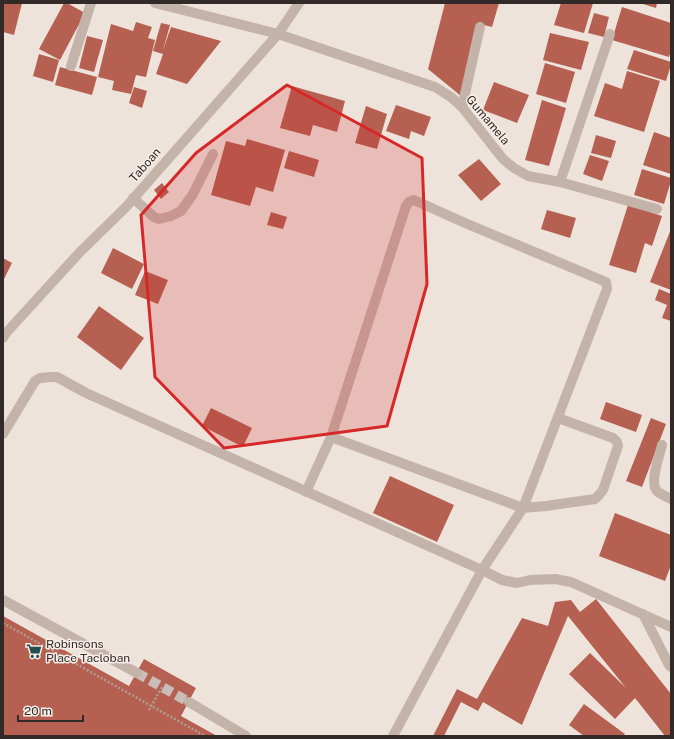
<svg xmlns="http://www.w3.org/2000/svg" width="674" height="739" font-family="'Public Sans',sans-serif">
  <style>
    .building { fill: #b56051 }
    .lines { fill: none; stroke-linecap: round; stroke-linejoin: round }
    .minor-tunnel { stroke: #c8beb7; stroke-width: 10; stroke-dasharray: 10 5; stroke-linecap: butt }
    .path { stroke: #b09d93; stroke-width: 2.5; stroke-dasharray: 2 2; stroke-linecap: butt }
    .minor { stroke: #c4b3a9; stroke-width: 10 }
    .marked { fill: #d62828; fill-opacity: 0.2; stroke: #d62828; stroke-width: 3; stroke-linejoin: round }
    .labels { text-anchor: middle; stroke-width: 3; stroke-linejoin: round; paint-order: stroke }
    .street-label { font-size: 12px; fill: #322a28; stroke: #f6eee7 }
    .poi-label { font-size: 12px; fill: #322a28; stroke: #f6eee7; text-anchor: start }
  </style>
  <rect width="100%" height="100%" fill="#eee3db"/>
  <path class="building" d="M3,3H22L14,35L3,32Z
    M64,3H67L85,13L60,60L39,49Z
    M445,3H499L492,27L480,24L461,96L428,69Z
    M561,3H593L584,33L554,25Z
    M643,3H657L656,8L643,4Z
    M622,7L671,23V50L669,57L612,40Z
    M594,13L609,17L604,37L588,33Z
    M136,22L152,27L148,38L155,40L146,77L136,75L131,94L112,90L114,81L98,77L111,24L133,31Z
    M161,23L170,25L163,50L171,27L221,41L187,84L156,74L163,54L153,51Z
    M550,33L589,42L581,70L543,60Z
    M87,36L103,40L94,72L79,68Z
    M634,50L671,62V65L666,81L627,69Z
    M39,54L59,60L53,82L33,76Z
    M545,63L575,72L566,103L536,94Z
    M60,67L97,77L92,95L55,85Z
    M627,71L660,81L644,132L594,116L605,83L622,89Z
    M494,82L529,95L517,123L483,110Z
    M292,86L345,101L337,132L313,125L310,136L280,128Z
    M134,87L147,91L142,108L129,103Z
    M542,100L566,108L549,166L525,160Z
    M396,105L431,117L424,136L411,131L409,139L386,131Z
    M366,106L387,114L377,149L355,143Z
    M654,132L671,138V174L643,165Z
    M596,135L616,141L611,158L591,153Z
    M247,139L285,150L273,192L256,187L250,206L211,195L226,141L245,146Z
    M289,151L319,160L314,177L284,168Z
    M590,155L609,161L602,181L583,174Z
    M479,159L501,184L481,201L458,175Z
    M642,169L671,178V181L664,204L634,195Z
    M162,183L169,192L161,199L154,190Z
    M628,205L662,216L652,246L645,243L636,273L609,265Z
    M547,210L576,218L570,238L541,229Z
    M271,212L287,217L283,229L267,225Z
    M671,229V290L650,282Z
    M113,248L144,264L132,289L101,273Z
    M3,258L12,263L3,281Z
    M145,271L168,280L158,304L135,295Z
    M659,289L671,294V321L662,318L667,305L655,300Z
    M99,306L144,338L121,370L77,337Z
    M606,402L642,415L636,432L600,419Z
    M211,408L252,428L243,447L202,426Z
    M651,418L666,424L642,487L626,481Z
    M390,476L454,505L437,542L373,513Z
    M615,513L671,535V565L665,581L599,556Z
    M596,599L671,694V736H665L635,698L615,719L569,674L590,653L626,688L568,616L522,725L483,702L478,711L461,702L444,736H433L457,689L477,699L522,618L548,626L555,602L571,600L580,612Z
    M3,616L129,686L144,659L196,688L181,716L217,736H3Z
    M584,704L625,734L623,736H584L569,725Z"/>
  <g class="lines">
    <path class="minor-tunnel" d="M137,673L189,702"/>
    <path class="path" d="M3,623L205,736
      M149,710L162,687"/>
    <path class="minor" d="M155,3L278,34L435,87L451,97L462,107L503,159L514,168L528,176L560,182L657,209
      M71,66L91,3
      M462,107L480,27
      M560,182L610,34
      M133,198L154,217L159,219L171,216L181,211L193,194L213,154
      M3,338L6,333L80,252L126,207L278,34L299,3
      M3,434L35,381L40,378L51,377H57L86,393L482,570L502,580L517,583L530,580L555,579L571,582L671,627
      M331,437L523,508L546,506L595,499L599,495L603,490L618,446L617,442L613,438L558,418
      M662,445C660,454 649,483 657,491C660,494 667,497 671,499
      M306,492L331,437L406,206L409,202L414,200L465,223L606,282L607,289L523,508L482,570L393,736
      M3,600L137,673
      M643,614L669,665L671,667
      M189,702L246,736"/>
  </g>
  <path class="marked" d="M287,85L422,158L427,284L387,426L224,448L155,377L141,215L196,153Z"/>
  <defs>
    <g id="supermarket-bare" transform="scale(1.2)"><path d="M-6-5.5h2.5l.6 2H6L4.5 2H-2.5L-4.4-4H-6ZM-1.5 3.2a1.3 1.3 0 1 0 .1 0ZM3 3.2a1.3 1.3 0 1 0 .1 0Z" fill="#234e4d" stroke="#f6eee7" stroke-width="2.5" paint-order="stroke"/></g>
  </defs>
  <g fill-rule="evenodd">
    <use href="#supermarket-bare" x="34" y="651"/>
  </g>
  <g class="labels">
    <g class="street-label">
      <text transform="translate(488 120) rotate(50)" y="4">Gumamela</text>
      <text transform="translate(145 165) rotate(-49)" y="4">Taboan</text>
    </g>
    <g class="poi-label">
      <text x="46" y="648">Robinsons<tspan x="46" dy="14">Place Tacloban</tspan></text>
    </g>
  </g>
  <rect width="674" height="739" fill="none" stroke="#322a28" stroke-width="8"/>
  <path d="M18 715v6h65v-6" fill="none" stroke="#322a28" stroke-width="2"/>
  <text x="24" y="715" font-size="12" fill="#322a28" stroke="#f6eee7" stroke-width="3" paint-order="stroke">20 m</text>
</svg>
